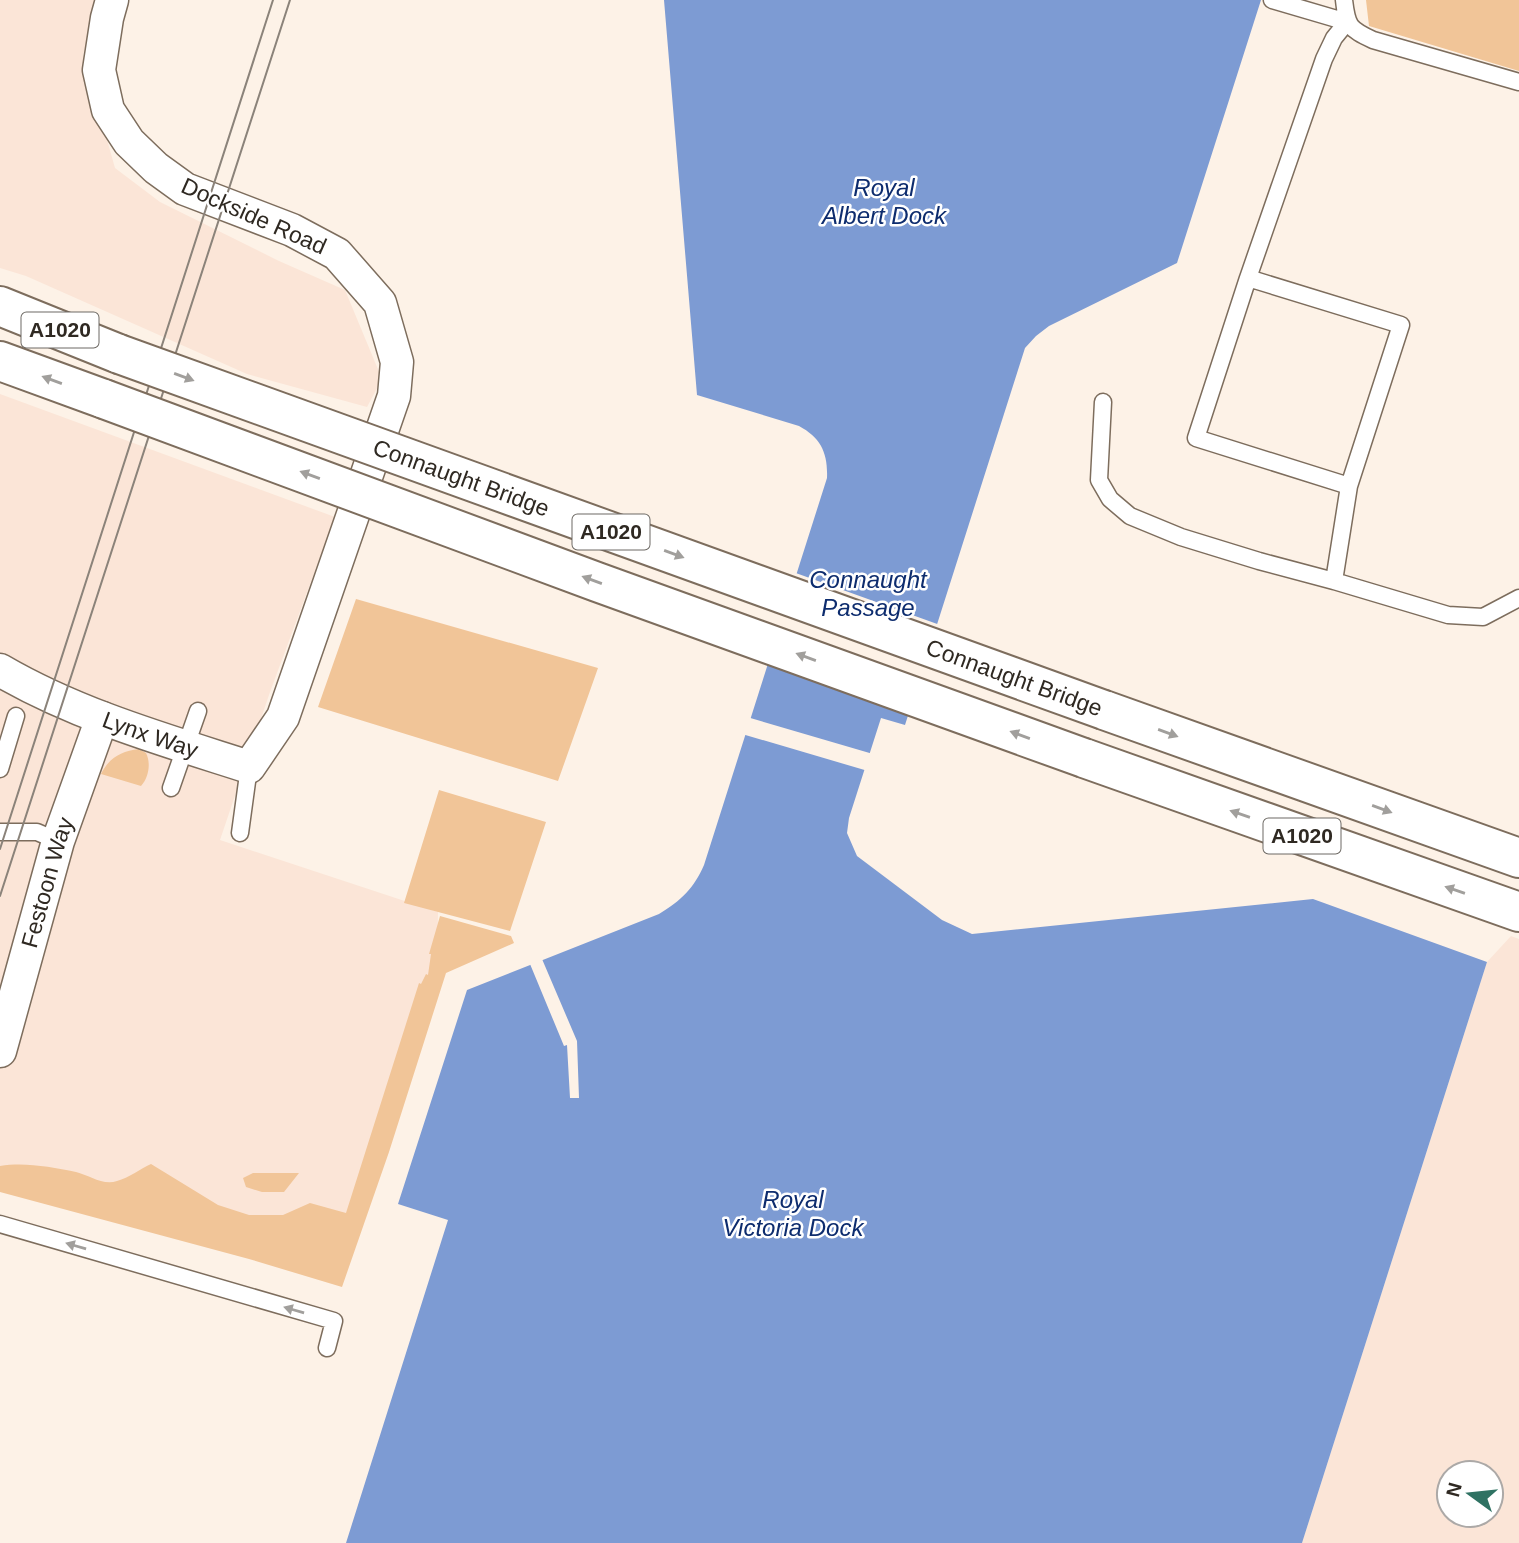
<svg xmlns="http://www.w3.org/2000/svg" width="1519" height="1543" font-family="Arial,sans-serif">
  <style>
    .commercial { fill: #fbe5d7; fill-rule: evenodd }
    .green { fill: #f1c598 }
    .water { fill: #7d9bd3 }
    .pier { fill: #fdf2e7 }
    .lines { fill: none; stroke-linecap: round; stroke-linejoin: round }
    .lane-casing { stroke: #7d6d5d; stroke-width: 19 }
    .street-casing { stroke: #7d6d5d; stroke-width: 35 }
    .primary-casing { stroke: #7d6d5d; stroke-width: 42 }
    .lane { stroke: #fff; stroke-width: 16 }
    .street { stroke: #fff; stroke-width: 32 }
    .primary { stroke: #fff; stroke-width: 38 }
    .tram { stroke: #8b837a; stroke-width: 2 }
    .primary-bridge-casing { stroke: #7d6d5d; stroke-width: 42; stroke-linecap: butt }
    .primary-bridge { stroke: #fff; stroke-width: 38 }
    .oneway { fill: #a19f9c }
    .labels { text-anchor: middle; stroke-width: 5; stroke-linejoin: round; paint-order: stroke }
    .shield { fill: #fff; stroke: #6d6964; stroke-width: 2 }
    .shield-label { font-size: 21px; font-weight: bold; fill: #2f2922 }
    .street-label { font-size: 23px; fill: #2f2922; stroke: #fff }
    .water-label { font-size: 24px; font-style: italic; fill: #0d2c6e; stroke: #fff }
  </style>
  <rect width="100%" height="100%" fill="#fdf2e7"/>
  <path class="commercial" d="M0,0H98L83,55L115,168L160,202L279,261L345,290L382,379L367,407L247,374L26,276L0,268Z
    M0,394L335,517L270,692L220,840L438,912L437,974L346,1223L302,1234L0,1182Z
    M1511,936L1519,939V1543H1302L1487,962ZM1449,1473H1491V1515H1449Z"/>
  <path class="green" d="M1366,0H1519V71L1369,26Z
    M356,599L598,668L558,781L318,707Z
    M139,749L146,753C151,763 149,777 141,786L101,774C109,758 121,751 139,749Z
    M439,790L546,822L510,931L404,903Z
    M440,916L511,936L514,943L446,973L389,1152L342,1287L249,1259L0,1192V1166C25,1162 51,1167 76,1172C89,1175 103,1186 117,1181C129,1178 140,1169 151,1164L218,1205L249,1215H283L310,1203L346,1213L419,983L421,984L426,974L428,975L431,954H429Z
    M253,1173H299L284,1192H262L246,1187L243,1178Z"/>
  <path class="water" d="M664,0H1261L1177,263L1049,326L1036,336L1025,348L905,725L881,718L849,818L847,833L857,856L942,920L972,934L1313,899L1487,962L1302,1543H346L448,1220L398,1204L467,990L659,914C681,901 694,888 704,865L827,478C828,453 821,438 799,426L697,395Z"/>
  <path class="pier" d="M793,572L940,625L911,717L765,661Z
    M747,717L873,754L868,771L742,734Z
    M542,959L577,1041L579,1098H570L567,1045L564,1046L530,964Z"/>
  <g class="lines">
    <g class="lane-casing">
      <path id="lane" d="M1344,0C1347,26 1349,29 1373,40L1519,82
        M1248,278L1324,59L1334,38L1347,22L1272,0
        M1103,402L1099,480L1110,499L1130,516L1181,537L1259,561L1334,581
        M1349,486L1196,438L1248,278L1401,325L1349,486L1334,581L1448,615L1483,617L1519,598
        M0,769L16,716
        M171,788L198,711
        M0,832H37L58,841
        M240,833L249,767
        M0,1224L334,1321L327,1348"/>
    </g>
    <g class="street-casing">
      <g id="street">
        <path id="s1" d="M0,670C77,715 165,740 249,767L283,717L394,396L397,362L380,303L337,254L292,230L185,189L156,168L129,142L108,110L99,70L107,18L112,0"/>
        <path id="s2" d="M0,1051L58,841L102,718"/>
      </g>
    </g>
    <g class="primary-casing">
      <path id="primary" d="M0,306L119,354
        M0,361L104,399
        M1104,710L1519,858
        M1084,758L1519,912"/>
    </g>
    <use href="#lane" class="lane"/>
    <use href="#street" class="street"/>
    <use href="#primary" class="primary"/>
    <path class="tram" d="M0,849L273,0
      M0,896L290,0"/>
    <g class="primary-bridge-casing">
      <g id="primary-bridge">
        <path id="s3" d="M119,354L1104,710"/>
        <path d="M104,399L597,582L1084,758"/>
      </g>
    </g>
    <use href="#primary-bridge" class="primary-bridge"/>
  </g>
  <defs><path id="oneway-solid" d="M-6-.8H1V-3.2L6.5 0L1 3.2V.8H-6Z" transform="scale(1.75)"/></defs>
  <g class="oneway">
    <use href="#oneway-solid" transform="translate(184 377) rotate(20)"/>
    <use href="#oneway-solid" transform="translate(52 380) rotate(-160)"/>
    <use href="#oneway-solid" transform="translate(310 475) rotate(-160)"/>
    <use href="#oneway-solid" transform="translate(674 554) rotate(20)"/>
    <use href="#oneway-solid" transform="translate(592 580) rotate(-160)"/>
    <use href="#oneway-solid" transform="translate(806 657) rotate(-160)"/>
    <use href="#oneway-solid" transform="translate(1168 733) rotate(20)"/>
    <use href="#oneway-solid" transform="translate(1020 735) rotate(-160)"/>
    <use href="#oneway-solid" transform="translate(1382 809) rotate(20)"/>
    <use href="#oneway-solid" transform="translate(1240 814) rotate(-161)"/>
    <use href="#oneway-solid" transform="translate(1455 890) rotate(-161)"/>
    <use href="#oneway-solid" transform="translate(76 1246) rotate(-164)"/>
    <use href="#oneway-solid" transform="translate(294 1310) rotate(-164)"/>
  </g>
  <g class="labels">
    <g class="shield">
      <rect x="21.5" y="312.5" width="77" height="35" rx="5"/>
      <rect x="572.5" y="514.5" width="77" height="35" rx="5"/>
      <rect x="1263.5" y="818.5" width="77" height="35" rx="5"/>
    </g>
    <g class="shield-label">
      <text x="60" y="337">A1020</text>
      <text x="611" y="539">A1020</text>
      <text x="1302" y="843">A1020</text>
    </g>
    <g class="street-label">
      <text transform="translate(254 216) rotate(24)" y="8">Dockside Road</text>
      <text dy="8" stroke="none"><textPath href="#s3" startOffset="364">Connaught Bridge</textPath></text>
      <text dy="8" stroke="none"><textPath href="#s3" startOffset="952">Connaught Bridge</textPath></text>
      <text dy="8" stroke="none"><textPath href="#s1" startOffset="164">Lynx Way</textPath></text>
      <text dy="8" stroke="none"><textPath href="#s2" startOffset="175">Festoon Way</textPath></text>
    </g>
    <g class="water-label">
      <text x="884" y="196">Royal<tspan x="884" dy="28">Albert Dock</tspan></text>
      <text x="868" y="588">Connaught<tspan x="868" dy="28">Passage</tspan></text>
      <text x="793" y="1208">Royal<tspan x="793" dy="28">Victoria Dock</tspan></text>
    </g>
  </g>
  <g transform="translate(1470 1494) rotate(285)"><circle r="33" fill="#ffffff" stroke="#aca9a7" stroke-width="2"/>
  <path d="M0-5L12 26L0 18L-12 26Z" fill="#2f7263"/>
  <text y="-10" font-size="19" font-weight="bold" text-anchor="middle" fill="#2f2922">N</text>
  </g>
</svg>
